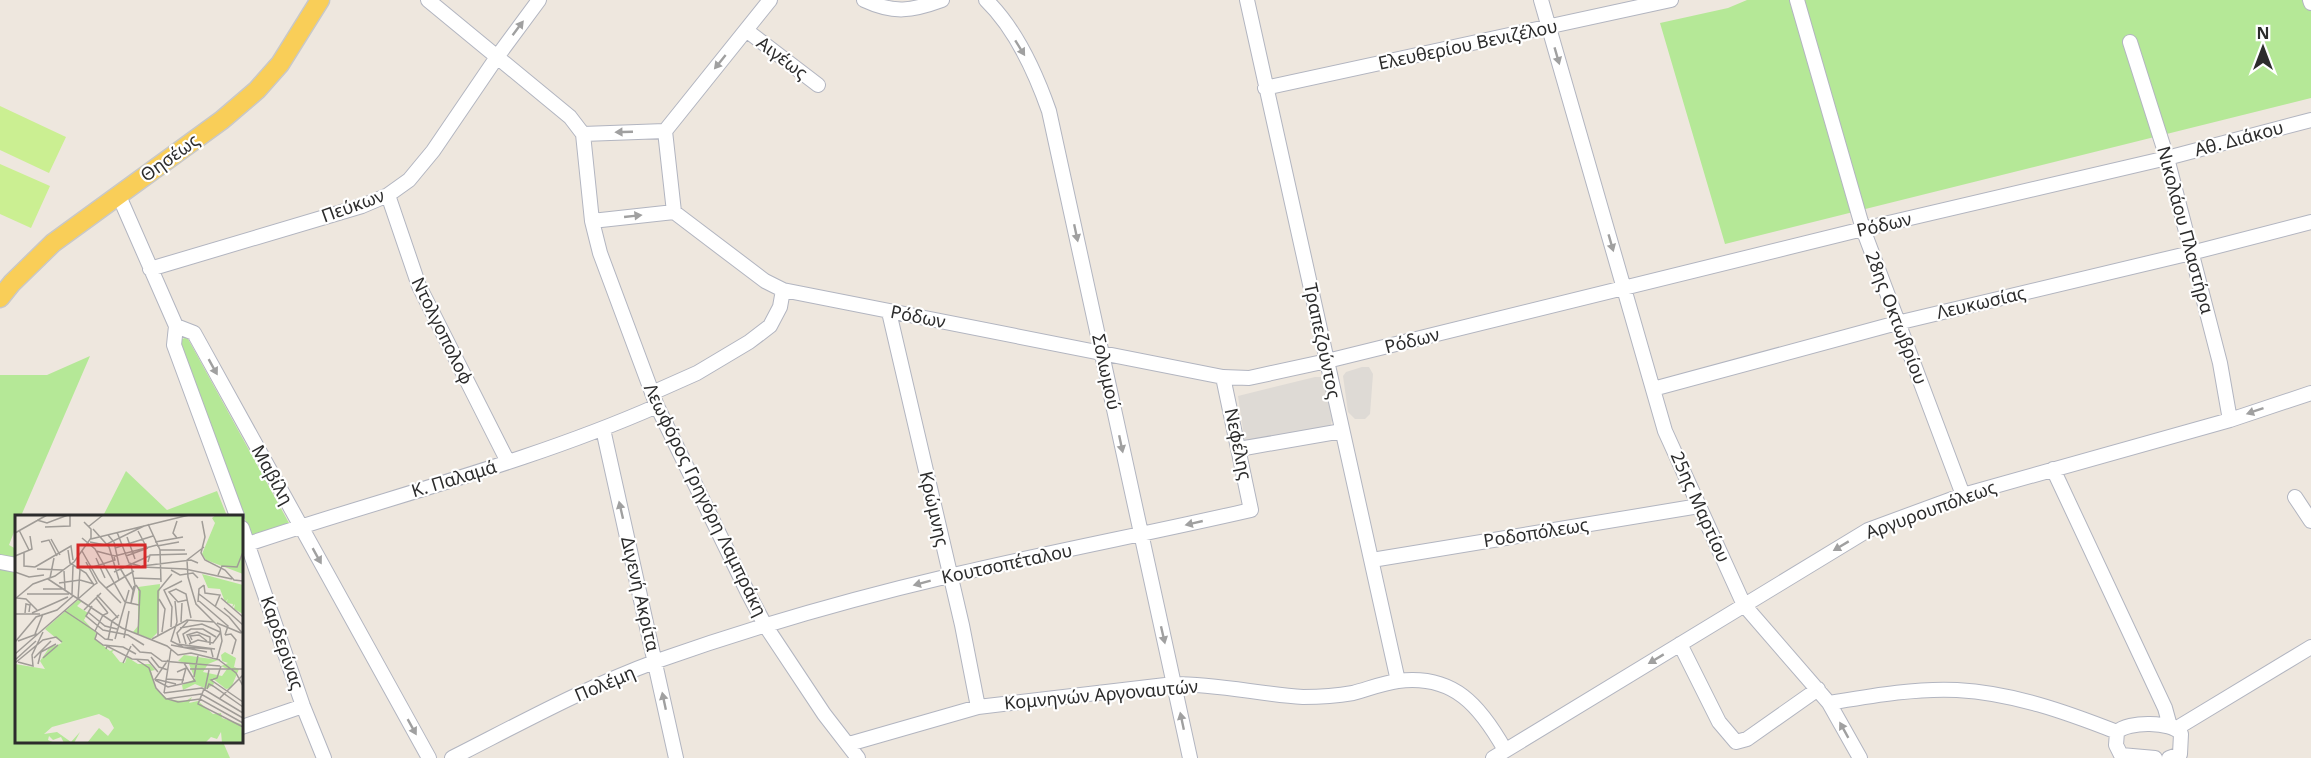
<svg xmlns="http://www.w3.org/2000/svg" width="2311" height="758" font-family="'Noto Sans',sans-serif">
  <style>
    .green { fill: #b5e897 }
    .pitch { fill: #cbef92 }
    .plaza { fill: #dedad5 }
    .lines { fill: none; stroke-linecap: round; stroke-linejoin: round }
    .minor-casing { stroke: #b2b5c0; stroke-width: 16 }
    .major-casing { stroke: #c8c8c8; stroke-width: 21 }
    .minor { stroke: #fff; stroke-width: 14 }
    .major { stroke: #f9ce58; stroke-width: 18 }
    .oneway { fill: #a0a0a0 }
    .labels { text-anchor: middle; stroke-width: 4.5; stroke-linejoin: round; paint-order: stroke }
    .street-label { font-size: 18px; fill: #2c2c2c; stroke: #fff }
    .inset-road { fill: none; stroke: #a09c97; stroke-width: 1.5 }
    .view { fill: #d62828; fill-opacity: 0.15; stroke: #d62828; stroke-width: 3 }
    .inset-edge { fill: none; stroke: #2c2c2c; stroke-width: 3 }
  </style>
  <rect width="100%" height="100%" fill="#eee7de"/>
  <path class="green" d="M1747,0H2311V98L1725,244L1660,23L1728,8Z
    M187,337L289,523L251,536L180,340Z
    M90,356L21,516H16V527L9,545L16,549V742H223L230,758H0V375H47Z
    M126,471L167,510L217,491L227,516H103Z"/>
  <path class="pitch" d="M0,106L66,137L49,173L0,150Z
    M0,164L50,186L31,228L0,214Z"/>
  <path class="plaza" d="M1362,367H1369L1373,374L1370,414L1365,419H1355L1348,412L1343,376L1346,372Z
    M1315,377H1321L1325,382L1332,420L1330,428L1245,443L1238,396Z"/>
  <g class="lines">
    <g class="minor-casing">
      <path id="minor" d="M428,0L570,117L583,134L592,221L600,253L657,406L748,593L765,625L824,714L858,758
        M864,0C894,14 912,11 942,0
        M986,0C1015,28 1036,74 1049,111L1190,758
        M1247,0L1398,681
        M1541,0L1665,431L1744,605L1829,703C1871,696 1915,688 1957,690C2013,693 2066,712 2117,732
        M1797,0L1863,229L1963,495
        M2310,0L2311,3
        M746,30L818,85
        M2130,42L2167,158L2220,363L2230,420
        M1265,88L1671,0
        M583,134L665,131
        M388,195L419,286L508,462
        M119,196L176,326L194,333L429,758
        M674,212L765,281L783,290L1223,377L1249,378L1327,361L1863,229L2167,158L2311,120
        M674,212L665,131L770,0
        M592,221L674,212
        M150,269L362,206L388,195L409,180L433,151L497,57L539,0
        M889,312L962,625L978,707
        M176,326L174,345L237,516
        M1653,389L1897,323L2191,253L2311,222
        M652,393L697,373L749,342L770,326L780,307L783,290
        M603,429L676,758
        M1239,449L1342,431
        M2053,469L2165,708L2170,726
        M2295,497L2311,521
        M242,528L303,706L324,758
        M248,544C384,498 525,464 657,406
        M1372,560L1699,506
        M0,562L16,565
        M1680,644L1719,722L1736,742L1747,739L1818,689
        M1829,703L1860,758
        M242,727L303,706
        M2177,728L2311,647
        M849,744L978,707L1174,684C1218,684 1259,694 1303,697C1320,697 1336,696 1353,693C1368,689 1383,683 1398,681C1454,674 1480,706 1505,750
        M452,758C519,724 586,687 657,661C753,627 851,599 949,576C1050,552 1151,533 1251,510L1223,377
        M1493,758L1868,530L1963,495L2230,420L2311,393
        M2155,758L2121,755L2116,745L2117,732C2128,721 2172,721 2181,734L2180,754L2169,758"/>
    </g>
    <g class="major-casing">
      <path id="major" d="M0,298L12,283L53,243L222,120L257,90L280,64L320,0"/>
    </g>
    <use href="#minor" class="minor"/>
    <use href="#major" class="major"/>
  </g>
  <defs><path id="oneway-solid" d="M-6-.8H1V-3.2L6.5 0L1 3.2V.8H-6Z" transform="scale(1.5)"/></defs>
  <g class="oneway">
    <use href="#oneway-solid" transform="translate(518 28) rotate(-53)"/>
    <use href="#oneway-solid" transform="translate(1020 48) rotate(58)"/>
    <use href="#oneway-solid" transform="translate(1557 56) rotate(74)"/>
    <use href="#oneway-solid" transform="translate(720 62) rotate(129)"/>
    <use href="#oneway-solid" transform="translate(624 132) rotate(178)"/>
    <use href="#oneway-solid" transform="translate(633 216) rotate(-6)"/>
    <use href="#oneway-solid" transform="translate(1076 233) rotate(78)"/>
    <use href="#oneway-solid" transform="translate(1611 243) rotate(74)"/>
    <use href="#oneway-solid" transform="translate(213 367) rotate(61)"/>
    <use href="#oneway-solid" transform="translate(2255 411) rotate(161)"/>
    <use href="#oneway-solid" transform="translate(1121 444) rotate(78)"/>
    <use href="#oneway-solid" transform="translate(621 510) rotate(-103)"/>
    <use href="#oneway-solid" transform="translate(1194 523) rotate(167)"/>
    <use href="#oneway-solid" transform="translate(1841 546) rotate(149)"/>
    <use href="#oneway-solid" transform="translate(317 556) rotate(61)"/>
    <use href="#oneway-solid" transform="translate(922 583) rotate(165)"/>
    <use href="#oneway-solid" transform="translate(1163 635) rotate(77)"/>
    <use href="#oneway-solid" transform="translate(1656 659) rotate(149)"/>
    <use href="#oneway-solid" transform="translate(664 701) rotate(-102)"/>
    <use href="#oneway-solid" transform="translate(1182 721) rotate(-102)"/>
    <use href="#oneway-solid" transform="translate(412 727) rotate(61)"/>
    <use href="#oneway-solid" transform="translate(1844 730) rotate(-119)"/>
  </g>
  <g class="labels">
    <g class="street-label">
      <text transform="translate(1468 45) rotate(-12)" y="6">Ελευθερίου Βενιζέλου</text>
      <text transform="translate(782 58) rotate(37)" y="6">Αιγέως</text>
      <text transform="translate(2239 139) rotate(-15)" y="6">Αθ. Διάκου</text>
      <text transform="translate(170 158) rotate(-36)" y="6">Θησέως</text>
      <text transform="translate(353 206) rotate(-20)" y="6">Πεύκων</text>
      <text transform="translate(1884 225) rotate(-13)" y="6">Ρόδων</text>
      <text transform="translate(2185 230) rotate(75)" y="6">Νικολάου Πλαστήρα</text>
      <text transform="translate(1981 303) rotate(-13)" y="6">Λευκωσίας</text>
      <text transform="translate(918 317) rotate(11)" y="6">Ρόδων</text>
      <text transform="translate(1896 318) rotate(69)" y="6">28ης Οκτωβρίου</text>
      <text transform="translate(442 331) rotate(64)" y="6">Ντολγοπολοφ</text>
      <text transform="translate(1322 341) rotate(78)" y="6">Τραπεζούντος</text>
      <text transform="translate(1412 341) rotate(-14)" y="6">Ρόδων</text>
      <text transform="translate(1106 372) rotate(78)" y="6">Σολωμού</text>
      <text transform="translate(1238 444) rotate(78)" y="6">Νεφέλης</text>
      <text transform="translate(272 475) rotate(61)" y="6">Μαβίλη</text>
      <text transform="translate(454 479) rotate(-17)" y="6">Κ. Παλαμά</text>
      <text transform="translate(705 500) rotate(64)" y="6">Λεωφόρος Γρηγόρη Λαμπράκη</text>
      <text transform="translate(1700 507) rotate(66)" y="6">25ης Μαρτίου</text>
      <text transform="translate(934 509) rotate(77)" y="6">Κρώμνης</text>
      <text transform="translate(1931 510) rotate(-20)" y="6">Αργυρουπόλεως</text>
      <text transform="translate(1536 533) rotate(-9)" y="6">Ροδοπόλεως</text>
      <text transform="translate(1007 564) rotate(-12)" y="6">Κουτσοπέταλου</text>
      <text transform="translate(640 594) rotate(77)" y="6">Διγενή Ακρίτα</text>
      <text transform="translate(282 643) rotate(71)" y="6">Καρδερίνας</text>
      <text transform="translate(605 684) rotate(-23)" y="6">Πολέμη</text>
      <text transform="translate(1101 695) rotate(-5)" y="6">Κομνηνών Αργοναυτών</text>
    </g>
  </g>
  <g transform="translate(15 515)">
    <rect width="228" height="228" fill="#eee7de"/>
    <path d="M201,0H228V59L191,45L187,39L200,8L197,3ZM187,59L228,70V99L219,94L220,89L217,93L218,89L211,88L213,84L210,87L205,74L193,73ZM145,69L142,118L136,124L118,117L123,111V72ZM63,85L67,86L62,91L73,98L69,105L81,118L80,124L95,136L100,134L97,137L105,147L110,148L112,142L123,149H135L140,155L136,156L141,174L154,185L171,186L177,182L174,188L183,186L198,199L206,198L207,203L226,209L228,228H207L206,217L202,224L196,222L190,228H72L84,213L93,221L99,213L94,204L84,199L37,212L29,219L42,217L56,227L65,217L59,228H49L46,222L38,225L34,221L33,225L40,228H0V149L30,154L25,146L34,133L47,128L30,114ZM210,137L221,143L219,152L224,154L216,173L211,174L197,163L199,169L192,174L180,169L168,175L167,170L180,164L174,149L163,146L169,140L203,145L193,149L188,157L207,161L212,154L206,151L213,148L207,146L206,140Z" fill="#b5e897"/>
    <path class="inset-road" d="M22,5L32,8L53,0M187,6L190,22L186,38L190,45L210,55L219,65L228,66M133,9L145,35L146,67M30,12L55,11V0M73,12L88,0M78,14L94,32L104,65M4,15L14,35M123,16L132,33M102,17L114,48L125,51M0,18L32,0M93,20L99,27L104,50M112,22L120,44M67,23L80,34L110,87L124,90M162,23L158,18L162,6M36,24L45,40M76,24L174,0M26,27L34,25L42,41M75,27L90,30L129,11M140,27L168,22M142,31L164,27M189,32L172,45L173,62L181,89L205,113L207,126L202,144M100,33L138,21M53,35L55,48L71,58L79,70M145,35H170M67,36L84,66L106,88M81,36L100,41L142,30M9,37V51L20,52M0,41L17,34L15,21M111,41L133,33M81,43L90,63M71,47L82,68L79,70M133,47L135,40L172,39M116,50L120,70V72L116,88L119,71M127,51L176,45L183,48M20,52L56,31L58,45M127,52L170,54L217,64M75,53L100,45L99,42M105,53L118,75M22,54L48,55M156,55L165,60L178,58L183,63M0,57L14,62L29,60M99,57L134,41M203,60L207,51L222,52L228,37M35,63L39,43M119,63L146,64M33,64L107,113L152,131L163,140L176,138L205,145M44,68L65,65L79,69M121,70L125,76L123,119M189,70L190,78L205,80L200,92M91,73L119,56M28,74H50L49,56M12,79H54M57,79L58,51M184,79L214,102L228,119M82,80L103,103M2,83L11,84L22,95M81,83L93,98M206,83L228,102M0,84L18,69L40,61L59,47L76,23V14L69,7M63,84L65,55M144,84L150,94L147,117M172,85L163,87L154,77L161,74L171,79L176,103M160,86L162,107L156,126L168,132L196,134L198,142M184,86L213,111L210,120M183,87L184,74L189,70M77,91L71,101L88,115L113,120L129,130M209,93L228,110M69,95L86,78M50,96L80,116M73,97L90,111L102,114M10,98L11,89L15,90L14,97M17,98L53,82M93,98L88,100L80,116L90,124L98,125M0,99H25M166,107L167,88M202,108L226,118M156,112L157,92L149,75L167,66M165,113L187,109L205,117M82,118L80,124L88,130L108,132L121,139M20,119L28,99M210,120L216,119L221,125L217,139M143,121V76L157,59M109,123L114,96M100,124L114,75M137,124L172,105L199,107M93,125L97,106L104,100M177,125L175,121L184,120L192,126M3,126L22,119M0,127L21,102L42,95L58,81M165,128L162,118L173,106M176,128L172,120L182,117L195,122V130M117,129L125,137L136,138L147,146L205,151M162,129L200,134M171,129L168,119L176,114H188L201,122M174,129L183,125L198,128L206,117M156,130L192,137M91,134L92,131L117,144L133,145L143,157M0,139L79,70M136,142L144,152L153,155M19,143L36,126M28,143L43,130M0,145L21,126M122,145L134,153L141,173L151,184L186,179L228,203M153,145L140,164L161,169M204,145L221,158L228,171M3,147L18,151L17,140L28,117M0,148L28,125L41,122L47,127M108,148L116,131M23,149L26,137L41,129M206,151L202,163L196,165L228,187M175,154H228M162,157L171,153L167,168M179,162L183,140M151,164L169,165M140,165L153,172L180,166L169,148M189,174L183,189L228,212M190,174L194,155M192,174L194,169L198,171L228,192M149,178L187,173L228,198M149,178L156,134M205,183L228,160M153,184L163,187L185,184L228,208"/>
    <path class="view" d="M63,30H130V52H63Z"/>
    <rect width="228" height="228" class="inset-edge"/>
  </g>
  <g transform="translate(2263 48)" stroke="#ffffff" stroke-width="4.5" paint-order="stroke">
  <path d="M0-4.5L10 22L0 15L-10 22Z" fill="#2c2c2c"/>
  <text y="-9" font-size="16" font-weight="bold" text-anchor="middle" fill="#2c2c2c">N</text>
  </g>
</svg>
